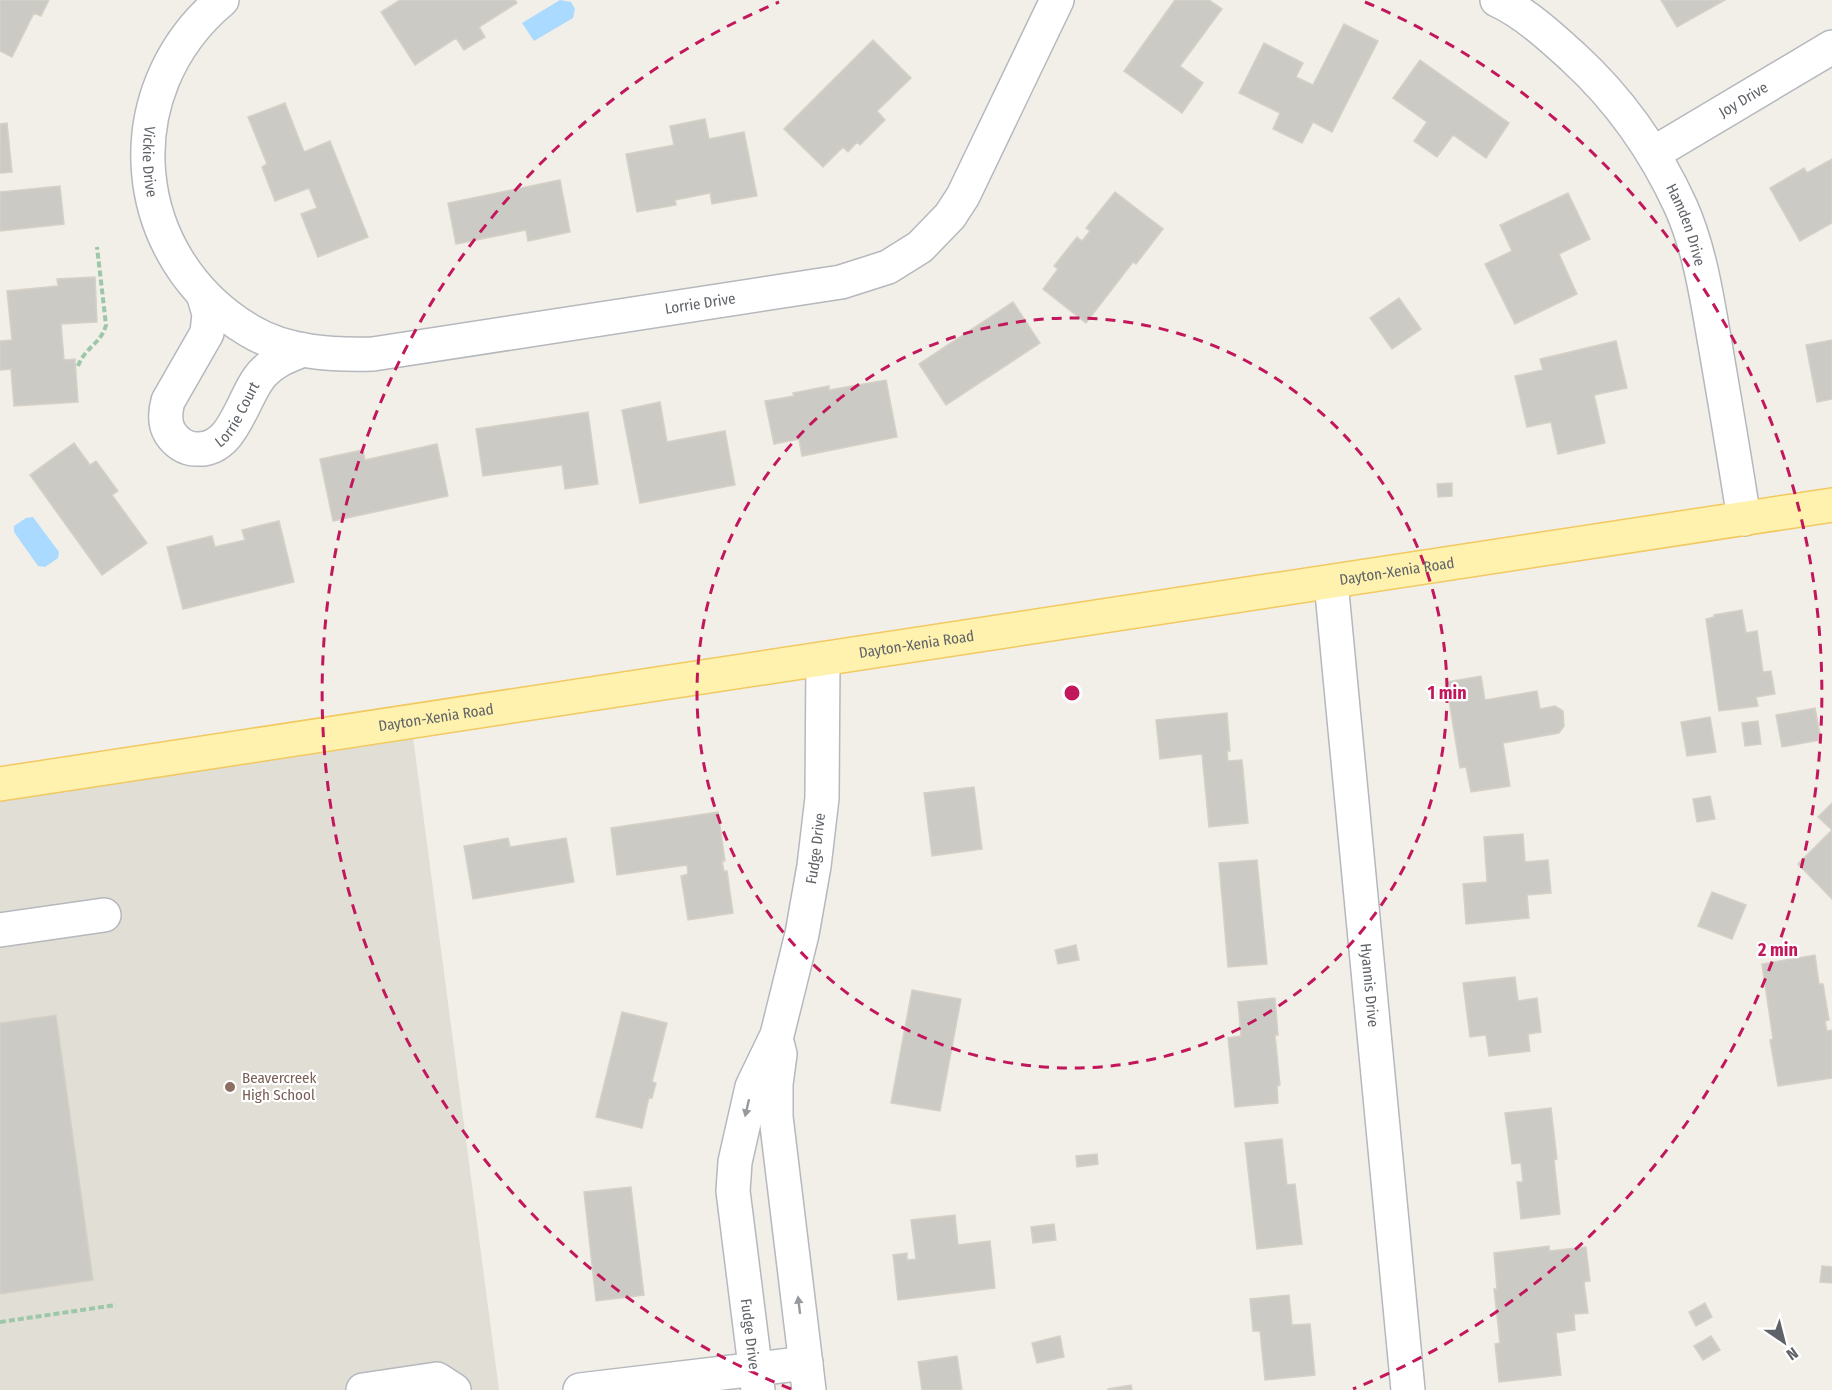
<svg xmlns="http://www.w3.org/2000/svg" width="1832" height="1390" font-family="'Fira Sans Condensed',sans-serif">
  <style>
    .education { fill: #e1ded6 }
    .water { fill: #aadaff }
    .building { fill: #cccac5; stroke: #d6d1c6; stroke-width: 1.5 }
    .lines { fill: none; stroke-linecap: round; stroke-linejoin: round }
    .minor-casing { stroke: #b5b8bc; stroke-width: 36 }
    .major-casing { stroke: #f2c960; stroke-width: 36 }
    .path { stroke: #9cc7a9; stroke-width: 4; stroke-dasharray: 6 3; stroke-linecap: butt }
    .minor { stroke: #fff; stroke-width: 33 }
    .major { stroke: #fff2af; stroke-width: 33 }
    .oneway { fill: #979a9d }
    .ring { fill: none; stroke: #c2185b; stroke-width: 3; stroke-dasharray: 10 8 }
    .education-dot { fill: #8d6e63; stroke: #fff; stroke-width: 2 }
    .labels { text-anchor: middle; stroke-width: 4.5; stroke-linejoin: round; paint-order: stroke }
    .street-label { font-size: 15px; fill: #5f6368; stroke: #fff }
    .education-label { font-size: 15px; fill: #785e54; stroke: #fff; text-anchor: start }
    .centre { fill: #c2185b; stroke: #fff; stroke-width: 3 }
    .ring-label { font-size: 18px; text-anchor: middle; font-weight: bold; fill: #c2185b; stroke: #fff; stroke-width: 4.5; stroke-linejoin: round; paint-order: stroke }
  </style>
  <rect width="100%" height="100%" fill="#f1efe8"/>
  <path class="education" d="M411,722L499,1390H0V784Z"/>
  <path class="water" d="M560,0L571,2L575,9L573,18L534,41L522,23Z
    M33,517L59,552L58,558L45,567L38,566L14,532V526L26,518Z"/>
  <path class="building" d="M0,0H49L41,16L34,13L12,57L0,51Z
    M400,0H515L517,3L479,27L485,37L464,50L456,38L415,65L381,12Z
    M1175,0H1209L1222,9L1180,66L1203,83L1182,113L1124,71Z
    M1661,0H1725L1677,27Z
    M1344,24L1378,41L1332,132L1313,122L1302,143L1273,129L1280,113L1239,93L1264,43L1303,63L1296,77L1313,85Z
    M873,40L911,78L877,111L885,120L860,145L857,142L848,152L843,147L823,167L784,129Z
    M1420,60L1509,123L1486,158L1453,135L1437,157L1414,141L1427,122L1393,98Z
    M285,103L304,152L330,141L368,237L318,257L301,214L317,208L309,188L275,201L262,167L267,164L248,117Z
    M705,119L709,139L744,132L757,196L712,204L710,193L675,200L676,205L637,212L626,154L674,145L670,126Z
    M7,123L12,172L0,173V124Z
    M1832,159V223L1800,241L1770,188L1804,168L1807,173Z
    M560,180L570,232L528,241L526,230L456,244L448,203Z
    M60,186L64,224L0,231V192Z
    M1115,192L1163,229L1136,264L1133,262L1086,323L1043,289L1058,269L1054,266L1077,237L1082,241L1090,231L1086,228Z
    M1568,193L1590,239L1559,254L1577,294L1515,324L1485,264L1512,251L1500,225Z
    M95,277L97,322L61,324L64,360L75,359L78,402L14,406L11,369L0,370V341L12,340L7,291L58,286L57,279Z
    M1399,298L1421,329L1392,349L1370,318Z
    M1013,302L1040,343L946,405L919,364Z
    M1832,340V399L1817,402L1806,345Z
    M1616,341L1627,388L1594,395L1605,443L1558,454L1551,422L1527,427L1515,376L1543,370L1540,359Z
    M886,380L897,437L802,456L799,439L774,444L765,401L794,396L793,393L829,386V390Z
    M660,402L667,442L725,431L735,485L640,503L622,410Z
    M588,412L598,484L565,489L562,465L483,476L476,429Z
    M74,443L90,465L96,461L118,491L112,495L147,543L102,575L30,475Z
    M437,444L448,496L333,521L320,459L363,450L365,460Z
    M1452,483V496L1438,497L1437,484Z
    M279,521L294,582L183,609L167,547L212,536L215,547L245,540L242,530Z
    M1742,610L1746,633L1757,631L1763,672L1771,671L1775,694L1756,697L1758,706L1719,711L1706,619L1714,617V615Z
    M1481,676L1485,700L1537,691L1540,709L1555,706L1563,711L1564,726L1559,733L1503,743L1510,786L1471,792L1466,767L1460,768L1446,682Z
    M1815,708L1821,740L1782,747L1776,715Z
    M1227,713L1230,751H1227L1228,761L1242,760L1248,823L1209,827L1202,754L1160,759L1156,720Z
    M1710,717L1716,752L1687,756L1681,722Z
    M1758,721L1761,744L1745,746L1742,723Z
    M974,787L982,849L932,856L924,793Z
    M1710,796L1715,819L1697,822L1693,799Z
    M1832,803V899L1798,864L1832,830L1818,817Z
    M718,812L725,861H722L724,871H727L733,913L688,920L681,876L688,874L687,865L617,875L611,828Z
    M1523,834L1525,862L1548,860L1551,893L1527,895L1529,918L1466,924L1463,884L1487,882L1484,837Z
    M508,838L510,847L566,838L574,882L473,899L464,846Z
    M1257,860L1267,964L1228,967L1219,863Z
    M1712,892L1746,905L1732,939L1698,926Z
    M1076,945L1079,960L1058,964L1055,950Z
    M1815,955L1819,984H1823L1829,1020L1825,1021L1827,1031L1832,1030V1078L1778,1086L1770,1040L1773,1039L1762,964Z
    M1515,977L1518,1001L1537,998L1541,1032L1528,1034L1530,1051L1489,1056L1486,1035L1470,1037L1463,983Z
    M912,990L961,999L940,1111L891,1103Z
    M1275,998L1278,1035H1275L1280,1085L1277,1086L1278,1103L1235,1107L1228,1038L1241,1036L1238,1002Z
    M622,1012L667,1023L652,1082L656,1083L652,1098L649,1097L642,1128L596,1117Z
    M56,1015L93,1280L0,1294V1023Z
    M1551,1108L1557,1159L1554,1160L1560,1214L1521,1219L1517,1182H1523L1521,1163L1512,1164L1505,1113Z
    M1282,1139L1287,1185L1295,1184L1302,1244L1257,1249L1245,1143Z
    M1097,1154L1098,1164L1077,1167L1076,1156Z
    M631,1187L644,1295L596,1301L584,1192Z
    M955,1215L958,1245L990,1241L995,1288L898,1300L893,1255L907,1253V1260L916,1259L911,1220Z
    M1054,1224L1056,1240L1033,1243L1031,1227Z
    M1549,1246V1251L1586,1247L1590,1281L1584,1282L1588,1313L1574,1314L1575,1330L1556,1333L1561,1375L1499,1382L1495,1344L1500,1343L1494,1289H1497L1494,1253Z
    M1822,1266L1832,1267V1283L1820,1282Z
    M1289,1295L1292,1325L1310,1324L1315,1375L1265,1380L1260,1331H1253L1250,1299Z
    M1705,1303L1712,1317L1696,1326L1689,1312Z
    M1060,1336L1064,1357L1037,1363L1032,1343Z
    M1711,1336L1720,1350L1703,1360L1694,1346Z
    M957,1356L962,1390H922L918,1362Z
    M1131,1385L1132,1390H1108V1389Z"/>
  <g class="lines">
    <g class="minor-casing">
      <g id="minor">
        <path id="s1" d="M222,0C112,92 127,258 250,331C287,353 332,355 373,354L841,282L888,267L920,247L950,216L963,196L1057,0"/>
        <path id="s2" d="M1497,0C1525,13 1550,36 1573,57C1620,100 1655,150 1681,207C1700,250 1707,298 1715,344C1725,402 1735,461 1744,519"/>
        <path id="s3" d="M1654,153L1832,47"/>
        <path id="s4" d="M204,297L209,314L207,333L168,401C165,412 164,423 170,433C176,442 185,449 196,449C235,452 242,395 263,373C274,361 288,356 303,350"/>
        <path id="s5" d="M1331,582L1408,1390"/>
        <path d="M0,930L104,915"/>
        <path d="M778,1046L780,1054L776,1084V1117L809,1390"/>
        <path d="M363,1390L437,1379L454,1390"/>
        <path d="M580,1390L806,1363"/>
        <path id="s6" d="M758,1390L733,1191L735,1162L752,1087L777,1035L802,934L814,866L822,798L823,659"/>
      </g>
    </g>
    <g class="major-casing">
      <g id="major">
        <path id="s7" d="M0,784L1832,505"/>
      </g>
    </g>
    <path class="path" d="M78,366C86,346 101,344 106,325L97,247
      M0,1322L116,1305"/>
    <use href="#minor" class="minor"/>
    <use href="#major" class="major"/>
  </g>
  <defs><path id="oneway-solid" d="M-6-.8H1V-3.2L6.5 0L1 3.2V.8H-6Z" transform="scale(1.5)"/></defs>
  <g class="oneway">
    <use href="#oneway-solid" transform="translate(747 1108) rotate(103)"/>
    <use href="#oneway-solid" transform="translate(799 1305) rotate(-97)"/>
  </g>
  <g class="ring">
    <circle cx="1072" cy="693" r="375"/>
    <path d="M791 1389A751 751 0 0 1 779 2M1365 2A751 751 0 0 1 1353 1389"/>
  </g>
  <circle class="education-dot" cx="230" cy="1087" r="6"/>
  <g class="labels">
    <g class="street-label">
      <text dy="5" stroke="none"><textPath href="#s3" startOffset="104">Joy Drive</textPath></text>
      <text dy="5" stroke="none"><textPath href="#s1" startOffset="184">Vickie Drive</textPath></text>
      <text dy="5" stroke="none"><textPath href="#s2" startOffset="300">Hamden Drive</textPath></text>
      <text dy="5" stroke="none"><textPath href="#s1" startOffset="848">Lorrie Drive</textPath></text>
      <text dy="5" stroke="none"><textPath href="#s4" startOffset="238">Lorrie Court</textPath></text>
      <text dy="5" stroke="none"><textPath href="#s7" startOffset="1413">Dayton-Xenia Road</textPath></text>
      <text dy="5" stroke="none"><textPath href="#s7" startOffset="927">Dayton-Xenia Road</textPath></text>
      <text dy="5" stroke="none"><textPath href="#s7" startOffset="441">Dayton-Xenia Road</textPath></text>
      <text dy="5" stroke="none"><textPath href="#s6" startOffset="555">Fudge Drive</textPath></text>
      <text dy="5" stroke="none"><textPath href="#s5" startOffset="405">Hyannis Drive</textPath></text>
      <text transform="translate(750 1334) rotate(83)" y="5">Fudge Drive</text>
    </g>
    <g class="education-label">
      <text x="242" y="1083">Beavercreek<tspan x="242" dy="17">High School</tspan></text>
    </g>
  </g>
  <circle cx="1072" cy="693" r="9" class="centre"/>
  <g class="ring-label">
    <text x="1447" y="699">1 min</text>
    <text x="1778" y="956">2 min</text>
  </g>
  <g transform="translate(1784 1342) rotate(145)" stroke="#ffffff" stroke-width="4.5" paint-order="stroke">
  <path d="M0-4.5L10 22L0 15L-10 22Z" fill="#5f6368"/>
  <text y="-9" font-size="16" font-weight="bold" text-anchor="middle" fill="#5f6368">N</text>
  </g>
</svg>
